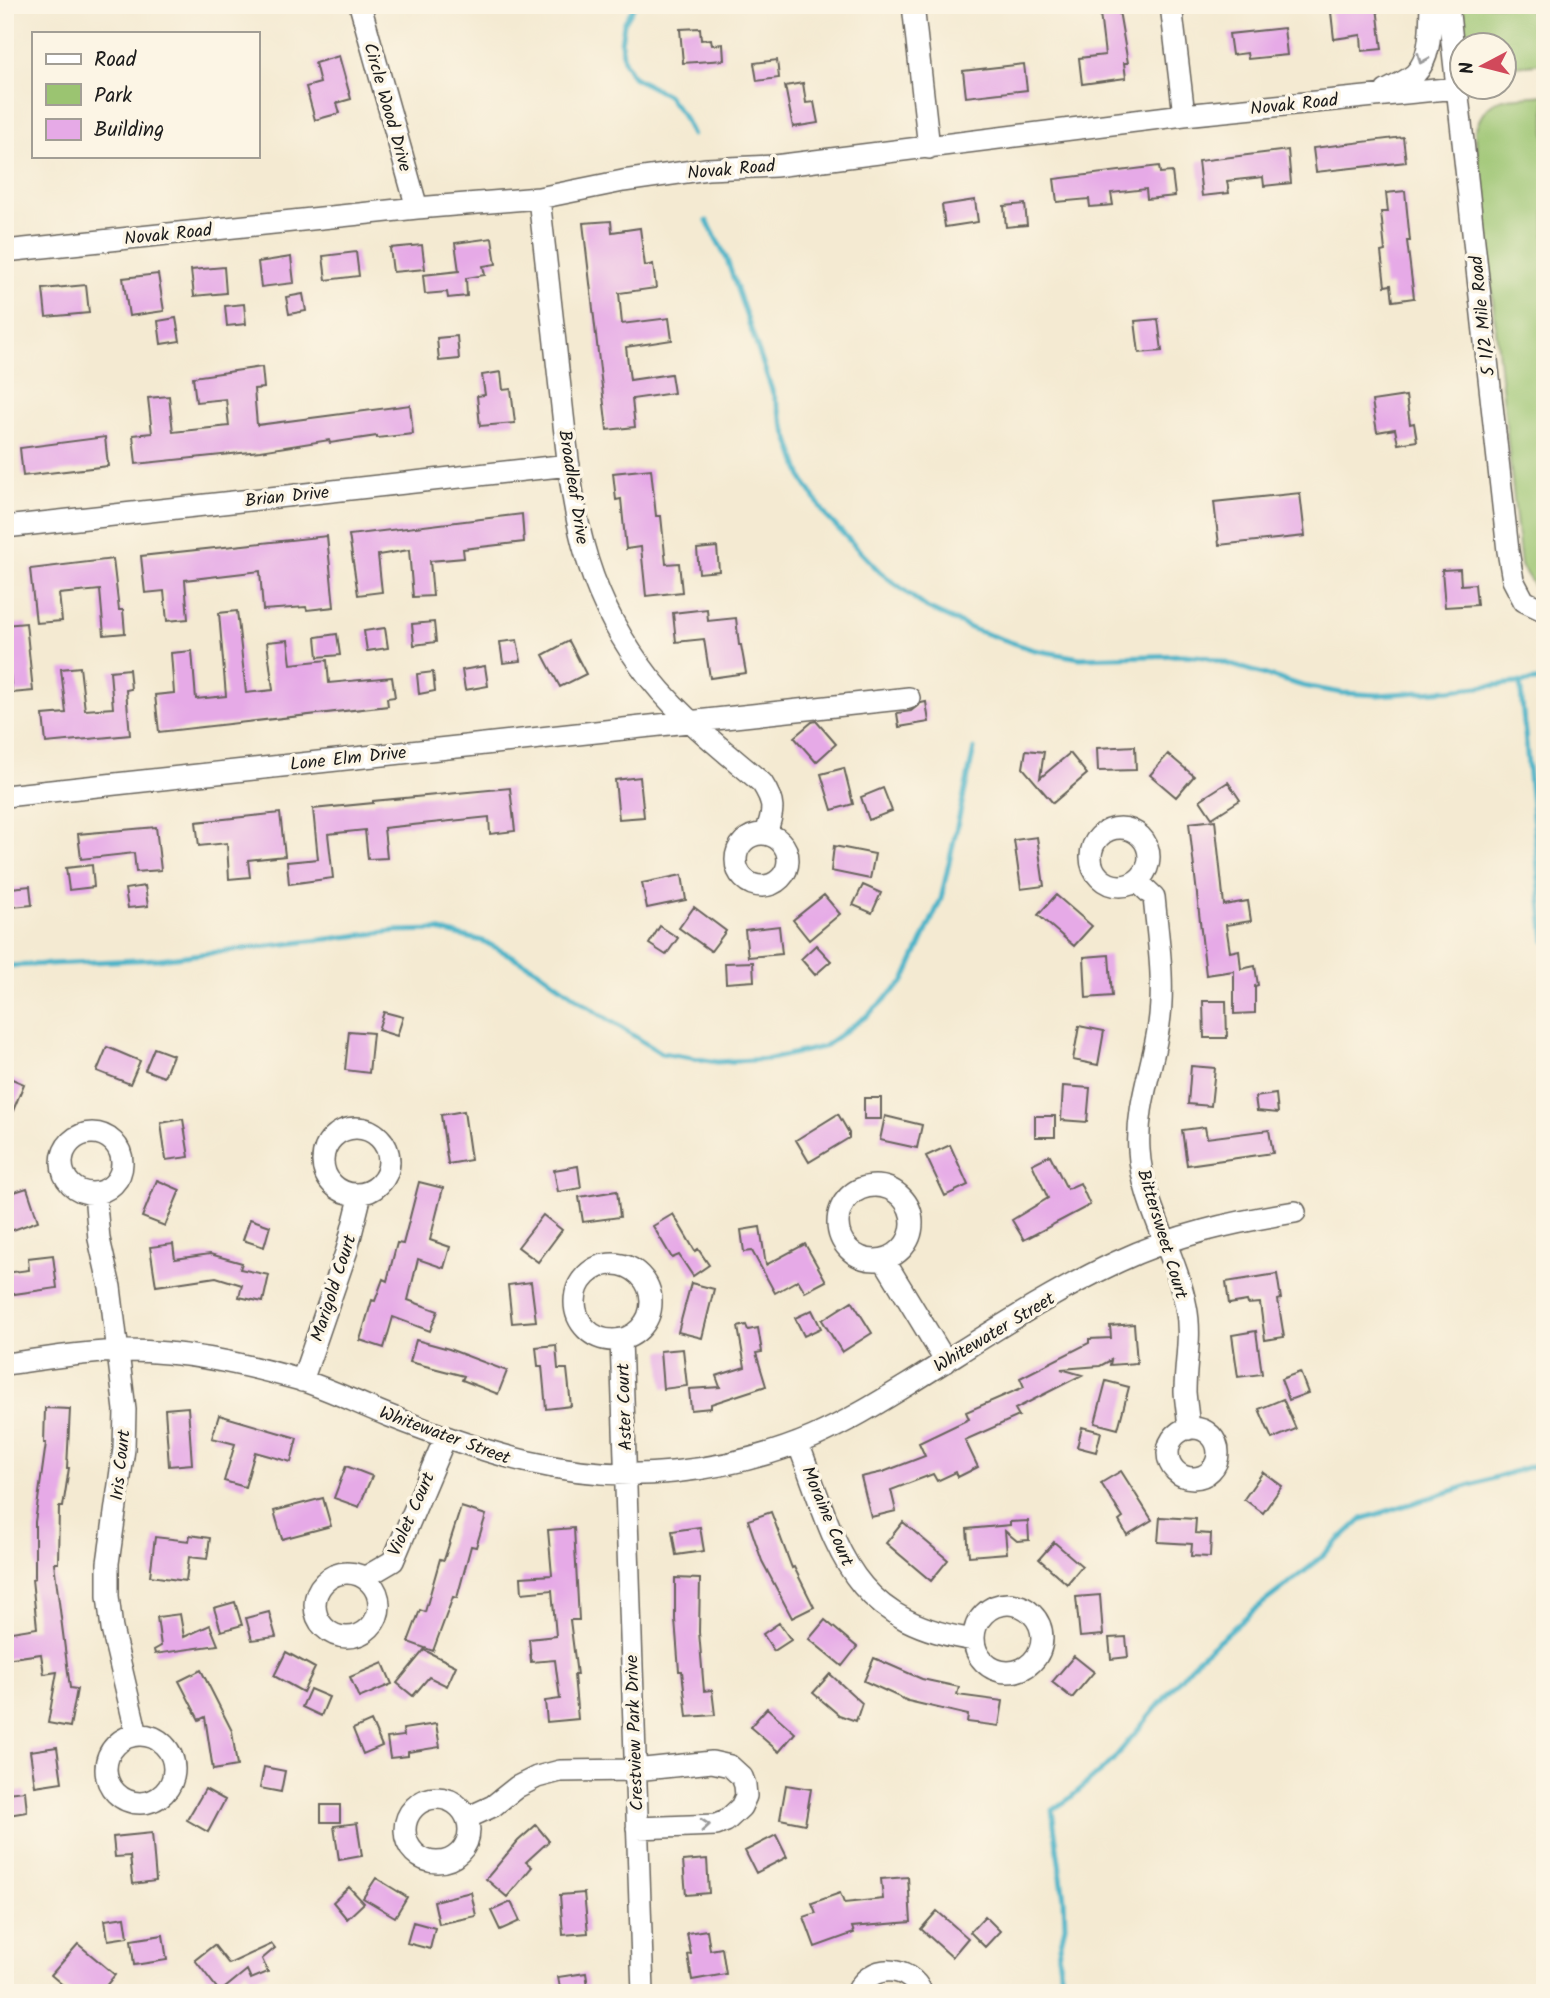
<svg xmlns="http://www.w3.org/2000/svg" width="1550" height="1998" font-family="Kalam,sans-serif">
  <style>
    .green { fill: #9bc471; stroke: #5c7046; stroke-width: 2 }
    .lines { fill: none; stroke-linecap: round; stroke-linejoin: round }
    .stream { stroke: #4ab3c8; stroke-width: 5 }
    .building { fill: #e6aae7 }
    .minor-casing { stroke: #68645c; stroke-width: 24 }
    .minor { stroke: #fff; stroke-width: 21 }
    .oneway { stroke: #999 }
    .labels { text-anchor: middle; stroke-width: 7; stroke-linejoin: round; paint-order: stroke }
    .street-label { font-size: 18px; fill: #1c1c1c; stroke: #fcf5e5 }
  </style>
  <rect width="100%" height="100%" fill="#fcf5e5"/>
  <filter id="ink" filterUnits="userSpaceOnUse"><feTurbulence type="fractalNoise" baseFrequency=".0143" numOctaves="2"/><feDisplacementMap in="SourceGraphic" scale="14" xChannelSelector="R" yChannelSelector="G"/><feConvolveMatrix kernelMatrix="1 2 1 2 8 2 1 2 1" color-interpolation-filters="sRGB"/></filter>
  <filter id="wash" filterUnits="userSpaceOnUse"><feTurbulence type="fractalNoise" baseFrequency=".00686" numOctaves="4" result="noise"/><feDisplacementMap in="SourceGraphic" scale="28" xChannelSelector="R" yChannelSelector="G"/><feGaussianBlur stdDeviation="1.57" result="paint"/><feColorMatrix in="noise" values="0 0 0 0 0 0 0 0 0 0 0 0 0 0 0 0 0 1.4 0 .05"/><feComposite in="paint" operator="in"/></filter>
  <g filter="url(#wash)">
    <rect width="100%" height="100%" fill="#f4ead2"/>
    <path class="green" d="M1462,5H1530C1531,18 1534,28 1545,35V63L1505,67L1504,46L1466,45Z
      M1545,95V596L1537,591L1521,566L1475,131C1488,91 1508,99 1545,95Z"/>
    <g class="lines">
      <path class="stream" d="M635,5L624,23L621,43L624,61L633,77L667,95L683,116L692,135
        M707,221L726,257L803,480L827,517L880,572L927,608L975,630L1034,650L1080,658L1184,655L1205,657L1303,686L1342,693L1378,695L1450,690L1545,680
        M1520,682L1545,941
        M5,966L159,959L395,931L437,930L483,941L538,970L587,1006L661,1053L717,1062L770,1059L823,1047L868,1015L904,981L941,899L974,749
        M1064,1993L1058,1955L1065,1926L1064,1899L1052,1810L1069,1799L1112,1761L1197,1659L1254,1610L1310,1567L1362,1519L1545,1462"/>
    </g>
    <g id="blocks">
      <path class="building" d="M1099,5H1118L1128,63H1124L1126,78L1082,84L1079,58L1105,55Z
        M1377,7L1382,49L1362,51L1361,35L1334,39L1331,12Z
        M700,28L701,40L711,39L712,45L723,44L724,60L683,63L680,29Z
        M1284,28L1287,55L1248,59L1247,53L1232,55L1229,34Z
        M339,56L351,99L337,103L340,113L315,120L306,87L320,83L315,63Z
        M777,60L779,78L757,81L754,63Z
        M1024,64L1027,90L966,97L963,71Z
        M803,83L806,103L814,102L818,123L793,127L785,86Z
        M1403,137L1406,162L1316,172L1313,148Z
        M1288,150L1291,183L1264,186L1263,177L1227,181L1229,193L1202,196L1198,161Z
        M1159,166L1160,173L1172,172L1175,196L1147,199L1146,189L1111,193L1113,205L1090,207L1089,199L1057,202L1054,179Z
        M1405,191L1410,241H1407L1414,298L1393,301L1391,285L1385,286L1381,252L1385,251L1381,212H1388L1386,193Z
        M975,200L978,222L945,227L942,205Z
        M1025,204L1027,225L1006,227L1004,206Z
        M611,221L612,232L640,228L645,266L653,264L656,288L619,293L622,324L669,318L672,340L626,347L630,380L671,374L674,393L632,399L635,427L607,430L583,223Z
        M492,238L496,264L483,266L485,275L466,278L467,296L448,298L447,292L425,294L423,275L459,271L455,243Z
        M422,245L425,269L393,272L390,248Z
        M356,252L359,276L326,280L323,256Z
        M291,257L294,283L261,287L258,262Z
        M224,267L226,293L194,296L191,270Z
        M158,274L164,311L129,316L123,278Z
        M86,285L89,313L46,317L43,289Z
        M303,294L306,311L289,314L286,297Z
        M244,304L246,324L227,326L225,306Z
        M176,318L180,341L161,344L158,321Z
        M1158,319L1162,351L1139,353L1135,321Z
        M457,336L459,359L439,361L437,338Z
        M262,367L264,388L254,389L257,425L410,405L413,434L377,438V436L330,443L329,440L260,451L136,464L133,435L152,433L148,398L169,396L173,432L229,426L226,399L196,402L193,377Z
        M501,372L503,390L511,389L515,423L480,426L477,396L485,395L482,375Z
        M1406,396L1410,424L1414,423L1417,441L1398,444L1395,429L1377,432L1372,401Z
        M105,437L108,466L23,476L20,448Z
        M651,469L656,516H661L666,564L679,563L682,592L646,596L641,547L626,549L621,499L616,500L613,473Z
        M1300,493L1305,536L1219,545L1214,502Z
        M522,514L524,542L463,549L464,558L430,561L433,596L413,597L409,550L378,555L382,592L358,595L349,535Z
        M327,536L334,607L307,610L306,607L263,610L260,571L185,580L188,619L167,621L164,591L145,593L141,556Z
        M717,547L719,571L699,573L697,549Z
        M113,559L119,610H123L125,633L104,635L100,590L59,594L62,621L36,623L30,569Z
        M1460,569L1461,585L1475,584L1477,605L1445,607L1442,570Z
        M707,609L708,621L736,618L739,645H741L746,673L710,678L704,639L676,642L673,613Z
        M237,611L246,693L273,690L267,642L288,640L291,664L327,660L329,683L392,677L395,697L387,698L388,706L159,732L155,695L174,693L171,653L192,651L196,699L226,696L219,613Z
        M434,622L436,642L414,645L412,624Z
        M26,623L33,691L12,693L5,625Z
        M385,628L388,648L367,651L364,631Z
        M337,634L340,655L318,657L316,637Z
        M517,640L521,661L503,663L500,642Z
        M569,641L586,674L560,687L543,655Z
        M485,666L488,686L465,690L462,670Z
        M80,667L85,710L113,708L110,671L129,669L131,689L126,690L130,735L46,743L43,715L66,713L61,669Z
        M433,672L435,691L419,694L417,674Z
        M926,702L929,722L899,727L897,713L911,711L921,703Z
        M816,721L836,744L816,762L794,737L812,722Z
        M1135,746L1136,770L1098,771L1097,748Z
        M1026,750L1044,752L1040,778L1070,753L1087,774L1053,803L1023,768Z
        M1168,754L1194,776L1176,797L1150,775Z
        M844,768L853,804L832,810L821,774Z
        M640,777L644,817L619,819L615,780Z
        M1228,782L1240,800L1212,818L1200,800Z
        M510,788L515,831L490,834L489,817L384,828L387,858L368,859L365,830L328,834L333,878L289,884L287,862L318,859L313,809L373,803V801Z
        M883,788L892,811L869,820L861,797Z
        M280,813L285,856L248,860L250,877L229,879L227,843L199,846L196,822Z
        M1215,820L1224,905L1248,901L1251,921L1226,925L1230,952L1239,950L1241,969L1255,966L1258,985L1255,986V1013L1234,1014V971L1206,975L1189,823Z
        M156,827L161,870L136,872L134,853L81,859L78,834Z
        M1037,837L1044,886L1021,889L1014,840Z
        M834,846L875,854L870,879L831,871Z
        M92,865L94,887L69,890L66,868Z
        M682,875L686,900L647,908L642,883Z
        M863,885L881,893L872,913L853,905Z
        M30,886L32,905L13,907L11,888Z
        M145,886L148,906L128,908L125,889Z
        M824,895L840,914L809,940L793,920Z
        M1056,895L1092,926L1074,946L1038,915Z
        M694,907L726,931L711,951L679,928Z
        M660,926L678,938L666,955L649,944Z
        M779,926L782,954L748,957L745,930Z
        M816,945L831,961L815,975L801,959Z
        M1109,955L1112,996L1086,998L1084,957Z
        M753,962L754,981L726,983L725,963Z
        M1203,1001H1226L1227,1038H1204Z
        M384,1012L403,1017L397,1036L378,1030Z
        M1079,1026L1104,1031L1098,1065L1073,1060Z
        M349,1031L373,1033L369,1073L345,1070Z
        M107,1047L140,1061L130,1084L97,1071Z
        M154,1048L173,1055L164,1077L145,1070Z
        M1191,1066L1215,1068L1211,1106L1188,1104Z
        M5,1076L24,1084L6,1128H5Z
        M1063,1086L1090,1088L1087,1122L1061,1120Z
        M1276,1094L1278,1113L1257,1111L1255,1097Z
        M864,1098H881V1119H864Z
        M464,1111L471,1160L448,1164L441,1115Z
        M838,1114L849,1133V1138L809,1162L796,1140Z
        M885,1116L922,1125L917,1148L880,1140Z
        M1035,1116H1055V1137H1035Z
        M183,1119L189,1157L166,1160L161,1123Z
        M1205,1127L1207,1138L1269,1130L1273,1153L1187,1165L1182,1130Z
        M950,1145L968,1185L945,1196L926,1156Z
        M1050,1155L1067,1189L1080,1183L1090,1205L1024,1240L1012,1220L1048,1198L1032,1164Z
        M578,1166L581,1188L558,1192L554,1170Z
        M157,1180L180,1190L165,1226L142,1217Z
        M419,1182L443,1188L430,1240L450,1247L444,1268L418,1259L408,1300L438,1311L430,1331L393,1317L384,1348L360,1340L372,1300L375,1301L383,1279L387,1281L397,1243L403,1244Z
        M27,1188L38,1221L5,1233V1195Z
        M617,1191L620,1217L583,1222L579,1197Z
        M673,1214L695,1251L698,1249L709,1265L693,1276L679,1255L672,1258L653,1226Z
        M543,1215L562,1230L538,1262L518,1247Z
        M250,1219L270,1226L264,1247L243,1240Z
        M760,1227L766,1265L805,1244L826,1281L805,1292L798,1280L775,1293L752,1251L744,1252L741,1230Z
        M173,1244L175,1259L210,1254L242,1263L240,1269L269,1275L263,1302L239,1297L242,1285L216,1277L156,1286L150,1247Z
        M53,1255L57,1288L7,1295L5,1273L29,1270L28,1258Z
        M1277,1274L1281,1299L1278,1300L1284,1337L1265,1340L1260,1303L1248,1304L1247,1301L1229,1304L1226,1282Z
        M531,1282L536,1321L512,1323L508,1285Z
        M691,1283L714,1289L702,1338L678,1332Z
        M852,1301L872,1333L842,1352L822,1320Z
        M812,1310L821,1328L804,1336L795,1318Z
        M1134,1324L1137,1363L1110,1365L1111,1360L1100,1366L1061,1369L1082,1375L1015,1409L1019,1416L965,1440L978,1467L958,1477L956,1472L937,1481L933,1474L891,1490L896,1511L871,1517L861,1477L883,1472L925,1456L919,1443L969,1419L966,1412L1024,1387L1020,1378L1089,1343V1339L1111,1338L1110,1326Z
        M746,1325L748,1330L758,1328L762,1352L756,1353L766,1386L711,1404V1408L691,1410L689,1389L720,1387L716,1376L745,1367L738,1327Z
        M1256,1331L1262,1374L1238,1377L1232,1335Z
        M416,1340L449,1349L507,1371L498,1394L462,1380L464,1376L410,1362Z
        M556,1345L558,1369H567L571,1406L546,1409L542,1366H538L536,1347Z
        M683,1349L687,1386L663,1389L660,1351Z
        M1300,1372L1308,1393L1289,1400L1281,1379Z
        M1106,1381L1129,1387L1118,1429L1095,1423Z
        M1283,1399L1296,1429L1272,1439L1259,1409Z
        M188,1407L192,1464L169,1466L165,1409Z
        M45,1408L70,1409L67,1468H69L63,1507H59L58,1563H54L70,1688L77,1689L70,1727L48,1723L57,1672L44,1674L41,1654L5,1659V1633L37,1628L32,1579L35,1578V1522L46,1443H44Z
        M219,1415L297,1438L291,1462L255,1452L245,1487L224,1481L235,1444L212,1438Z
        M1082,1427L1101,1432L1096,1452L1077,1447Z
        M346,1466L372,1476L359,1507L334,1498Z
        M1121,1471L1152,1520L1127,1535L1119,1521L1123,1518L1101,1483Z
        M1263,1472L1282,1486L1263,1513L1244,1499Z
        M323,1498L331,1526L282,1539L274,1511Z
        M461,1507L486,1515L476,1547L471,1546L457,1598L453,1597L433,1651L408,1642L420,1610L425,1612L440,1559L444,1560Z
        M771,1512L792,1568L794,1567L814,1607L792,1618L762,1561L748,1520Z
        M1160,1517L1196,1519L1195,1533L1211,1534L1210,1557L1191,1556L1192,1544L1158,1542Z
        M1028,1521L1029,1540L1017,1541L1005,1531L1007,1553L969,1556L967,1529L1010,1525V1522Z
        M903,1522L948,1560L931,1581L886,1543Z
        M700,1527L704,1551L676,1555L672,1531Z
        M574,1528L579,1620H570L577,1675H574L578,1719L547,1722L545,1701L560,1699L555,1660L531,1662L529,1639L556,1636L552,1590L522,1593L521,1577L552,1575L548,1530Z
        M190,1535L210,1538L207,1559L189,1557L186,1581L150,1576L155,1537L189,1541Z
        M1054,1542L1082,1566L1067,1584L1039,1559Z
        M675,1578L700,1579L699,1632L704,1691L712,1690L715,1715L687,1717L682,1671H679L675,1619Z
        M1100,1595L1103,1635L1080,1637L1076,1597Z
        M235,1602L242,1625L221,1631L214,1608Z
        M269,1612L276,1637L252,1640L246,1618Z
        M180,1614L184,1637L210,1625L218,1645L155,1654L154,1650L161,1646L157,1617Z
        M825,1620L857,1647L842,1666L809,1639Z
        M779,1623L791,1640L774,1651L763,1634Z
        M1126,1637L1128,1657L1111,1659L1109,1638Z
        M424,1650L456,1666L447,1686L429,1677L413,1696L397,1683Z
        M286,1652L315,1668L303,1692L274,1676Z
        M1074,1656L1094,1672L1072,1698L1052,1682Z
        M874,1658L922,1679L959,1687L957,1695L1003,1701L999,1726L967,1722L968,1715L908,1701L864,1681Z
        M383,1663L392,1684L359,1698L350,1677Z
        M201,1670L232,1731L237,1766L213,1770L205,1717L199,1720L179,1681Z
        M830,1674L862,1703L856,1721L839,1715L813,1693Z
        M310,1689L329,1697L321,1716L302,1707Z
        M767,1708L795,1733L779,1752L750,1727Z
        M371,1721L382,1746L363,1754L353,1729Z
        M436,1724L440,1747L408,1752V1756L390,1758L387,1738L404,1736L403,1729Z
        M57,1747L62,1782L35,1786L30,1751Z
        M264,1767L285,1771L281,1792L260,1788Z
        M786,1785L811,1789L805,1824L780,1819Z
        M205,1789L225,1800L208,1832L187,1820Z
        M25,1791L27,1812L8,1815L6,1793Z
        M321,1805H340V1822H321Z
        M357,1823L362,1856L339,1860L334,1826Z
        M536,1825L549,1841L526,1862L532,1867L507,1897L486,1879L518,1841Z
        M152,1833L156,1881L133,1884L130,1856L115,1857L113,1837Z
        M776,1835L787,1857L756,1873L745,1851Z
        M707,1859L709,1893L686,1895L683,1861Z
        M908,1877L911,1922L852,1927L854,1933L815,1947L804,1917L816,1913L812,1903L840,1893L844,1903L883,1899L881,1879Z
        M376,1878L407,1897L395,1917L363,1898Z
        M349,1887L364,1903L347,1919L333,1902Z
        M471,1892L476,1916L439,1924L434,1901Z
        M584,1893L588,1933L563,1935L560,1895Z
        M511,1902L520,1921L500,1930L491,1911Z
        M937,1911L968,1938L952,1957L921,1929Z
        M985,1916L1000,1931L985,1947L970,1932Z
        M125,1917L128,1937L108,1940L105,1920Z
        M413,1922L435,1928L430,1949L407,1943Z
        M707,1930L710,1950L722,1948L726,1974L692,1980L688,1955L691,1954L687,1933Z
        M163,1935L167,1960L134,1965L131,1940Z
        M78,1944L115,1975L100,1993H72L51,1975Z
        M272,1944L275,1948L262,1959L268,1972L251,1979L247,1970L220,1992L195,1960L214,1945L229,1964Z
        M586,1973L589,1993H561L558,1977Z"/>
    </g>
  </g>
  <g filter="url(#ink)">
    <use href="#blocks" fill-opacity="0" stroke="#68645c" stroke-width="2"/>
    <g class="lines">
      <g class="minor-casing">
        <path id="minor" d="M360,5L417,208
          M913,5L929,148
          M1171,5L1184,115
          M1448,5L1508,551L1513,580L1524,601L1545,611
          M1386,91C1395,86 1407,81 1415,74C1432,57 1430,27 1431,5
          M539,198C546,262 553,325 560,388C572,494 575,575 640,665C672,711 720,747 762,783C775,803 774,811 766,833
          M5,251L417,208L539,198L623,181L707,169L775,166L1184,115L1456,88
          M5,527L569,465
          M5,796L909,698
          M1091 857a29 29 0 1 1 58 0a29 29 0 1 1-58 0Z
          M736 860a26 26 0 1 1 52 0a26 26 0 1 1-52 0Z
          M1137,881L1154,897C1158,939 1165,982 1159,1024C1153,1067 1136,1106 1139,1150C1142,1204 1176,1253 1186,1307C1192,1336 1185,1363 1185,1392C1186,1404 1188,1416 1189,1429
          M323 1161a33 33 0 1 1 66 0a33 33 0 1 1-66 0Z
          M62 1163a30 30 0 1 1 60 0a30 30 0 1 1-60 0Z
          M838 1223a37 37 0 1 1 74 0a37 37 0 1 1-74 0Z
          M95,1193L99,1239L110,1287L125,1410L124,1449L108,1563V1596L112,1629L137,1735
          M884,1260L946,1362
          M575 1302a38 38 0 1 1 76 0a38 38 0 1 1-76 0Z
          M621,1339L643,1993
          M5,1364C43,1359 83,1352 121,1351C181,1350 240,1363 297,1379C328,1388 357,1403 387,1415C481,1452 570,1483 673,1472C721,1467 769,1456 813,1437C847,1422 878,1403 909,1384C977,1342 1044,1296 1117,1262C1174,1235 1233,1222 1295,1212
          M302,1381L347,1250L361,1194
          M1168 1453a25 25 0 1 1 50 0a25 25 0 1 1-50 0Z
          M798,1443C838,1547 847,1621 974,1640
          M315 1605a32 32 0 1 1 64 0a32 32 0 1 1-64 0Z
          M364,1578L393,1561L445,1438
          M974 1638a34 34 0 1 1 68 0a34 34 0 1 1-68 0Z
          M106 1769a34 34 0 1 1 68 0a34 34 0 1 1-68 0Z
          M405 1830a32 32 0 1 1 64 0a32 32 0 1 1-64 0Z
          M467,1818L493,1806L517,1787L537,1777L560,1771L635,1770L712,1762L730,1766L742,1777L745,1785L746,1796L741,1807L726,1821L716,1825L637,1828
          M857,1993C869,1963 909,1964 922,1993"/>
      </g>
      <use href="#minor" class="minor"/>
    </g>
    <defs><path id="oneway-chevron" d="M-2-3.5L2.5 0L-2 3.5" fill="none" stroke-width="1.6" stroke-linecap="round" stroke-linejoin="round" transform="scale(1.75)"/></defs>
    <g class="oneway">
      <use href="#oneway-chevron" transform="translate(1422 59) rotate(114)"/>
      <use href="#oneway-chevron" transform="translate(705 1825) rotate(-4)"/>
    </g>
  </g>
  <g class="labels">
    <g class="street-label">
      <text transform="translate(1294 104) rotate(-6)" y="6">Novak Road</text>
      <text transform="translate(388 107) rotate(74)" y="6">Circle Wood Drive</text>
      <text transform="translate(731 169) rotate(-5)" y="6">Novak Road</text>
      <text transform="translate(168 234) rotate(-6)" y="6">Novak Road</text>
      <text transform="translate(1482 316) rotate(-96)" y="6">5 1/2 Mile Road</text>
      <text transform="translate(574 487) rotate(81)" y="6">Broadleaf Drive</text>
      <text transform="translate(287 496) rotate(-6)" y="6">Brian Drive</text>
      <text transform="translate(348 758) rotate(-6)" y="6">Lone Elm Drive</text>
      <text transform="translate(1163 1234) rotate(73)" y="6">Bittersweet Court</text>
      <text transform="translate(333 1288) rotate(-72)" y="6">Marigold Court</text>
      <text transform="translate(994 1332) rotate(-31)" y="6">Whitewater Street</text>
      <text transform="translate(624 1407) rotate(-92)" y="6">Aster Court</text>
      <text transform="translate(445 1435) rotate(20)" y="6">Whitewater Street</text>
      <text transform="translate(120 1465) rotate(-84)" y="6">Iris Court</text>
      <text transform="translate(411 1514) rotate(-66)" y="6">Violet Court</text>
      <text transform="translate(828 1516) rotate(67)" y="6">Moraine Court</text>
      <text transform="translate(634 1733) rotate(-92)" y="6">Crestview Park Drive</text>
    </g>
  </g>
  <rect width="1550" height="1998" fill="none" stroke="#fcf5e5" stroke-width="28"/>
  <rect x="32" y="32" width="228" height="126" fill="#fcf5e5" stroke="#a29e95" stroke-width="2"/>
  <rect x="46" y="54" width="35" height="10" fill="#ffffff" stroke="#a29e95" stroke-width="2"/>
  <text x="94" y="66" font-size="21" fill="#1c1c1c">Road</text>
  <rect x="46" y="84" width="35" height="21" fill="#9bc471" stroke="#a29e95" stroke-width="2"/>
  <text x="94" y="102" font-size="21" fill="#1c1c1c">Park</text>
  <rect x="46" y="119" width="35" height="21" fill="#e6aae7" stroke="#a29e95" stroke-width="2"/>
  <text x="94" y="136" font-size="21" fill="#1c1c1c">Building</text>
  <g transform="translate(1483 66) rotate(263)"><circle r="33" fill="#fcf5e5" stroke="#a29e95" stroke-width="2"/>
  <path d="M0-5L12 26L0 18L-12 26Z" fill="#d1495b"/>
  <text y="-10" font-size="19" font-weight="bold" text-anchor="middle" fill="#1c1c1c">N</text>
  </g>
</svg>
